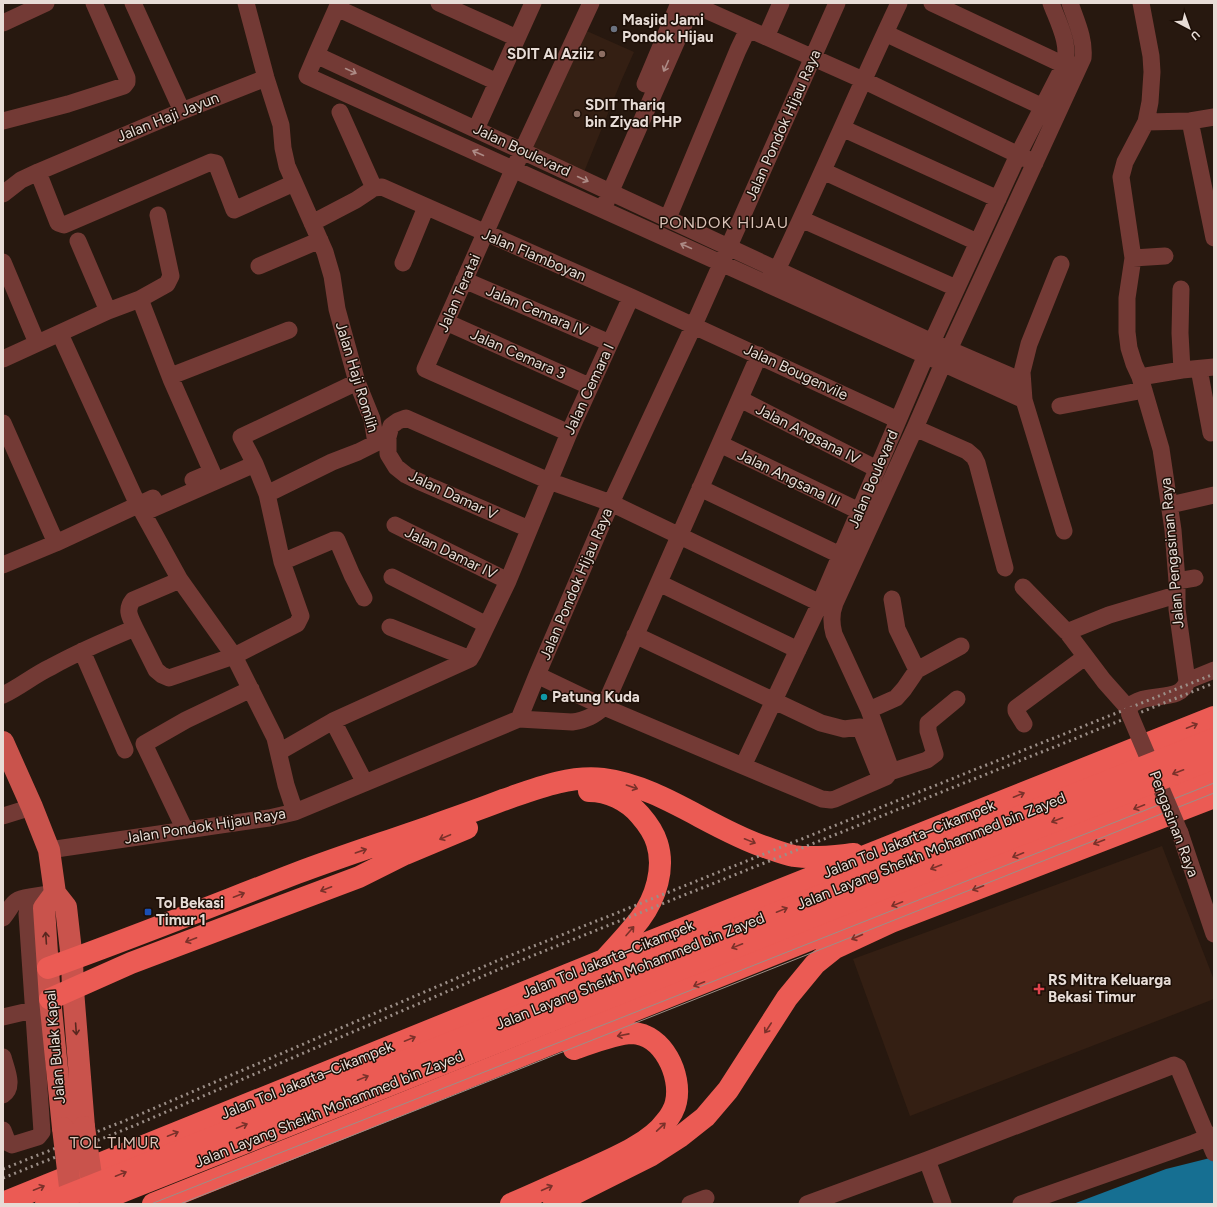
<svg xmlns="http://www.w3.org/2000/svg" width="1217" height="1207" font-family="Figtree,sans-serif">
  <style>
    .built { fill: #341f13 }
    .water { fill: #166f92 }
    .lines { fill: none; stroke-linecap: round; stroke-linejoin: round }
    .minor { stroke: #733a35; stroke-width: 17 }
    .major { stroke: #c9534c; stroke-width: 22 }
    .highway { stroke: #eb5b54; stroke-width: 22 }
    .tram { stroke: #9b8e87; stroke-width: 1 }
    .rail { stroke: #9b8e87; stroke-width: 3; stroke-dasharray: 2 4; stroke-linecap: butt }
    .minor-bridge { stroke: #733a35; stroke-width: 17 }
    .major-bridge { stroke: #c9534c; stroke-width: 22 }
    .highway-bridge { stroke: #eb5b54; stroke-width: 22 }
    .oneway { stroke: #ad8b86 }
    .oneway2 { stroke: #7a312a }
    .oneway3 { stroke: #59271f }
    .worship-dot { fill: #6b7280; stroke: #1d0f07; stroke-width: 1.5 }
    .education-dot { fill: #8d6e63; stroke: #1d0f07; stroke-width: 1.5 }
    .culture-dot { fill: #0f9aa8; stroke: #1d0f07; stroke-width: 1.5 }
    .transit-dot { fill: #1a4fb4; stroke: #1d0f07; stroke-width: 1.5 }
    .health-dot { fill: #e0444e; stroke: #1d0f07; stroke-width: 1.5 }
    .labels { text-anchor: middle; stroke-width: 3; stroke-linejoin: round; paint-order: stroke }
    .poi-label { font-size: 15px; font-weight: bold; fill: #e7dcd6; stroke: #1d0f07; text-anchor: start }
    .street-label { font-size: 15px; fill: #e7dcd6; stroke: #1d0f07 }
    .neighbourhood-label { font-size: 16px; letter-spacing: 1px; fill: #d9c3b8; stroke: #1d0f07 }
  </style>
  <rect width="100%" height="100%" fill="#27180f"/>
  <path class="built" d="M580,28L634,52L622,79L584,172L532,150Z
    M1162,846L1214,980V999L910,1116L853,959Z"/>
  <path class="water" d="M1214,1157V1203L1212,1204H1073L1166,1169Z"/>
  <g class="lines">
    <path class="minor" d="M133,3L182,111
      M246,3L266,78L281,125L283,148L287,166L325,252L332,276L337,309L357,382L372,419L376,443L358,452L332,462L267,494L282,562L301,616L297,624L234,656L275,738L286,785L295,812
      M339,3L316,55L307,76L1024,400
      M439,3L517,38
      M690,3L863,80L1035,163
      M932,3L1064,65
      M337,8L497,82
      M3,23L46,3
      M885,33L1043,107
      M766,37L781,3
      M316,55L932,342L1022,381
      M645,84L679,3
      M340,112L374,188
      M3,121L68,104L124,86L127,82V78L94,3
      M1190,121L1214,238
      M1146,122L1190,121L1214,117
      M842,128L998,199
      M476,129L533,3
      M823,171L977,242
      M38,172L58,223L64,225L211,162L216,163L234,210L294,183
      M3,194L21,180L38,172L182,111L266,78
      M606,202L693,4
      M668,218L738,50L748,29
      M801,219L956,288
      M312,223L356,200L374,188L382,187L631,297L898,420
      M78,241L108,311
      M1133,258L1165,256
      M3,262L37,343
      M403,263L426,207
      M1061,264L1029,344L1022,372L1024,400L1064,531
      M259,266L320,240
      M777,270C819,182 857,92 899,3
      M464,280L610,343
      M1181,289L1180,333L1182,370
      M140,299L171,379L212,472L193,480
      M446,322L589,386
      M60,334L138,505
      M932,342L1018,155L1064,65C1071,45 1058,22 1051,3
      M3,359L108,311L140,299L167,284L171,276L158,215
      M1199,369L1211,433
      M171,376L289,330
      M1140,377L1182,370L1214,367
      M740,399L877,469
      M1060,406L1144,390
      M3,423L56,543
      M915,428L967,451L974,457L977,463L1005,568
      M569,433L425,369L510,177L591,3
      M720,444L859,511
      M255,464L241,437L357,382
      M700,488L840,555
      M1170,505L1214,495
      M395,525L508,581
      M529,529L418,481L406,475L396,467L388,454V437L391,426L398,421L406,418L549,481L611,503L820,603
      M282,562L329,542L334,540H337L352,575L364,598
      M3,565L56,543L153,498
      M392,577L487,625
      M1177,581L1195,578
      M659,583L798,650
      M1023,587L1067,632L1104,681L1128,708
      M892,599L897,629L917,670
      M390,627L470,659
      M135,628L156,670L162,675L169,678L234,656L180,580L143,513L255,464L267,494
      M1067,632L1109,615L1176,595
      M635,635L821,723L844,729L860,727L881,779
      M82,651L125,750
      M537,675L604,707L743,766L820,603L926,355
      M1187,681L1214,670
      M3,695C20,687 34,675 51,667C78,652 106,640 135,628C130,617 125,610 133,600L180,580
      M869,710L896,698L904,689L917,670L961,646
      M1130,715L1128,708C1145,689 1181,705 1187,681L1177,609V581L1173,530L1161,449L1140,377L1134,364L1129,348L1127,332V298L1133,258L1121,177L1125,162L1146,122L1150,102L1152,72L1151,56L1141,3
      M519,719L572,722C586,720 594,716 604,707L759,355
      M333,721L365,783
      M1024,724L1016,711V708L1085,657
      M279,752L333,721L470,659L473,654L508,581L569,433L631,297
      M743,766L822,799L831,800L835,799L886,777L890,772V767L869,710L834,634C831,623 831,613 835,603L915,428L952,343L1083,58C1085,39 1076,21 1070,3
      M890,772L927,760L935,754L928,731V723L957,699
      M3,816L32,807
      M185,830L144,744L186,720L251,689
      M1180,833L1214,934
      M49,850L269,818L295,812L519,719L537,675L611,503L694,325L837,3
      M3,918C14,904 11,900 30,897
      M3,1017L33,1010
      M3,1057C6,1069 15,1087 3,1095
      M3,1130L8,1143L12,1145L38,1137L42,1132L27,914L30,897L55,893
      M927,1160L943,1204
      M690,1204L706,1198
      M807,1204L927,1160L1174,1065L1178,1067L1214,1153
      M1021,1204L1194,1143L1214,1135"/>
    <path class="major" d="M3,742L32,807L49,850L55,893L66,907L72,960L73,990L84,1127
      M55,893L44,908L50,999L63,1128"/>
    <path class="highway" d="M589,791C608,791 627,800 640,815C647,823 654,833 657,843C665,868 656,898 640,919C630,932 618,945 606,958
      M48,968C132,938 214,905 297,873C342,856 389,841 434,825C457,817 480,809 503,800C535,789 569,775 603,779C660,786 711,829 765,847C774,850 784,854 794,856C813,859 834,856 854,854
      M50,999L131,963L359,877L405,854L467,828
      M3,1203L604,960L1214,717
      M153,1204L1214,777
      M511,1204C535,1194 558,1183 581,1173C607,1161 649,1145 666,1121C670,1117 675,1108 676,1102C682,1075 663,1034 632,1033C616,1033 589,1044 574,1049
      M554,1204L650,1156L681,1136L705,1117L728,1090L787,998L815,964L835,948L891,922L1214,797"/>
    <path class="tram" d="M151,1204L1214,783
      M180,1204L1214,793"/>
    <path class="rail" d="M3,1169L129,1119L499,960L1214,674
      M3,1178L131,1127L502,968L1214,683"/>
    <path class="minor-bridge" d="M1130,715L1180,833"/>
    <path class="major-bridge" d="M84,1127L95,1203
      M63,1128L72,1204"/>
    <path class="highway-bridge" d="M46,1204L1214,739
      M91,1204L892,885L1214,758"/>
  </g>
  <defs><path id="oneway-shaft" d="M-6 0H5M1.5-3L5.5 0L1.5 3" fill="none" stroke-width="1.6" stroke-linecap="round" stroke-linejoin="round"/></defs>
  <g class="oneway">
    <use href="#oneway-shaft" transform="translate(666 66) rotate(114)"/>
    <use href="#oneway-shaft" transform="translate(351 71) rotate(25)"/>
    <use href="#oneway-shaft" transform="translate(478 153) rotate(-156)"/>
    <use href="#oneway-shaft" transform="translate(583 179) rotate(25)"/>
    <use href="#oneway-shaft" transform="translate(686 246) rotate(-156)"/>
  </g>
  <g class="oneway2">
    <use href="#oneway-shaft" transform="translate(1192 726) rotate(-22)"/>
    <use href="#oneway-shaft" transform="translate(1178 772) rotate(159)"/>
    <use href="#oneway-shaft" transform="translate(632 787) rotate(19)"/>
    <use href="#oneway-shaft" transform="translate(1019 795) rotate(-22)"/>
    <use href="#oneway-shaft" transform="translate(1139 807) rotate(158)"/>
    <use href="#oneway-shaft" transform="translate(1057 820) rotate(159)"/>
    <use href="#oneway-shaft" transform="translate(445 837) rotate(157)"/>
    <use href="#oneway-shaft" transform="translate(750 841) rotate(22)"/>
    <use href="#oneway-shaft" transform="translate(1099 842) rotate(159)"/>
    <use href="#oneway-shaft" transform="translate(361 851) rotate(-19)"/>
    <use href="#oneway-shaft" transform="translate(1018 855) rotate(158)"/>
    <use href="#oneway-shaft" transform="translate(936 867) rotate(159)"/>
    <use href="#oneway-shaft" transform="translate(978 888) rotate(159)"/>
    <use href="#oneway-shaft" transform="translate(326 889) rotate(159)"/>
    <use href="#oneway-shaft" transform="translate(239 895) rotate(-21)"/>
    <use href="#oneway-shaft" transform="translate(897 904) rotate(158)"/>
    <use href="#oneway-shaft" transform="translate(782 910) rotate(-22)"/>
    <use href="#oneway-shaft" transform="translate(630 931) rotate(-49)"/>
    <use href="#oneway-shaft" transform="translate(857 937) rotate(156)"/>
    <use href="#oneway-shaft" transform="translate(191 940) rotate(159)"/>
    <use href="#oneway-shaft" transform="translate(737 946) rotate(158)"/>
    <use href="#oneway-shaft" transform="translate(699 984) rotate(158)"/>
    <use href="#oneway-shaft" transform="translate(768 1028) rotate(123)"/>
    <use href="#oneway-shaft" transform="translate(623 1035) rotate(169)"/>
    <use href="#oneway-shaft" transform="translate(410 1039) rotate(-22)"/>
    <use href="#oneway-shaft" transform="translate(363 1078) rotate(-22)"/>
    <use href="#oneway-shaft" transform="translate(242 1126) rotate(-22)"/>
    <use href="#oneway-shaft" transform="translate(661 1127) rotate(-43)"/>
    <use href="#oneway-shaft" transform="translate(173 1134) rotate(-22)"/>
    <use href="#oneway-shaft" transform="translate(121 1174) rotate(-22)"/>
    <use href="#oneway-shaft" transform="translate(39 1188) rotate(-22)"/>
    <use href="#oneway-shaft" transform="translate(547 1188) rotate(-24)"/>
  </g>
  <g class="oneway3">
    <use href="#oneway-shaft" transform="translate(46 938) rotate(-94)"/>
    <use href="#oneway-shaft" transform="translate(76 1029) rotate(86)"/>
  </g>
  <circle class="worship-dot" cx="614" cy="29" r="4"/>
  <g class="education-dot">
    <circle cx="602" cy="54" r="4"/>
    <circle cx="577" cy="114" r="4"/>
  </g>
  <circle class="culture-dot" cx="544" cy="697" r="4"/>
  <rect class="transit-dot" x="144" y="908" width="8" height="8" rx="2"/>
  <path class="health-dot" d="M1037 983h4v4h4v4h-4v4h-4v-4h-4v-4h4z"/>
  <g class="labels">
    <g class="poi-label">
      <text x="622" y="25">Masjid Jami<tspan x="622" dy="17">Pondok Hijau</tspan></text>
      <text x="594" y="59" text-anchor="end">SDIT Al Aziiz</text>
      <text x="585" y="110">SDIT Thariq<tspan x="585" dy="17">bin Ziyad PHP</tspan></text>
      <text x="552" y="702">Patung Kuda</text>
      <text x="156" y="908">Tol Bekasi<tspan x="156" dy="17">Timur 1</tspan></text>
      <text x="1048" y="985">RS Mitra Keluarga<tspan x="1048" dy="17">Bekasi Timur</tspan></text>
    </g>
    <g class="street-label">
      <text transform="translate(168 117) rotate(-22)" y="5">Jalan Haji Jayun</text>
      <text transform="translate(783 125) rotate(-66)" y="5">Jalan Pondok Hijau Raya</text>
      <text transform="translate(522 150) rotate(25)" y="5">Jalan Boulevard</text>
      <text transform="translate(534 255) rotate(23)" y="5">Jalan Flamboyan</text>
      <text transform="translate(459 293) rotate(-66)" y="5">Jalan Teratai</text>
      <text transform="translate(537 311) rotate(23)" y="5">Jalan Cemara IV</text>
      <text transform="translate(518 354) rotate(24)" y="5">Jalan Cemara 3</text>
      <text transform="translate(796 372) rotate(25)" y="5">Jalan Bougenvile</text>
      <text transform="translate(357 377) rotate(73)" y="5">Jalan Haji Romlih</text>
      <text transform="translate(589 389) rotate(-65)" y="5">Jalan Cemara I</text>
      <text transform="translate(808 434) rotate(27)" y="5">Jalan Angsana IV</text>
      <text transform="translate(789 478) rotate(26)" y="5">Jalan Angsana III</text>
      <text transform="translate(873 479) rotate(-67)" y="5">Jalan Boulevard</text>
      <text transform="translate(453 495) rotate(25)" y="5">Jalan Damar V</text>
      <text transform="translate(451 553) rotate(26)" y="5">Jalan Damar IV</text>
      <text transform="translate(1172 553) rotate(-95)" y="5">Jalan Pengasinan Raya</text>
      <text transform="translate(576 584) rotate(-67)" y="5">Jalan Pondok Hijau Raya</text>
      <text transform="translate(1174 824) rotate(69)" y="5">Pengasinan Raya</text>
      <text transform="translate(205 826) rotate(-9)" y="5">Jalan Pondok Hijau Raya</text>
      <text transform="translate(909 839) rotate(-22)" y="5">Jalan Tol Jakarta–Cikampek</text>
      <text transform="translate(931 851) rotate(-22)" y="5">Jalan Layang Sheikh Mohammed bin Zayed</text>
      <text transform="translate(608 959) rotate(-22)" y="5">Jalan Tol Jakarta–Cikampek</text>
      <text transform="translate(630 971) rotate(-22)" y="5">Jalan Layang Sheikh Mohammed bin Zayed</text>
      <text transform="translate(55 1047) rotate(-95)" y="5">Jalan Bulak Kapal</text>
      <text transform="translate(307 1080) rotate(-22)" y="5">Jalan Tol Jakarta–Cikampek</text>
      <text transform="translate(329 1109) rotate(-22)" y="5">Jalan Layang Sheikh Mohammed bin Zayed</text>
    </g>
    <g class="neighbourhood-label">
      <text x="724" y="228">PONDOK HIJAU</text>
      <text x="115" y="1148">TOL TIMUR</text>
    </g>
  </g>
  <rect width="1217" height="1207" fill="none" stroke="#e7dcd6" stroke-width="8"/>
  <g transform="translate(1189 28) rotate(139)" stroke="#1d0f07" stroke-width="3" paint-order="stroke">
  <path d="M0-3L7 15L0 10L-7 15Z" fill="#e7dcd6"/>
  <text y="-6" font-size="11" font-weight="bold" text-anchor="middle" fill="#e7dcd6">U</text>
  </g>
</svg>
